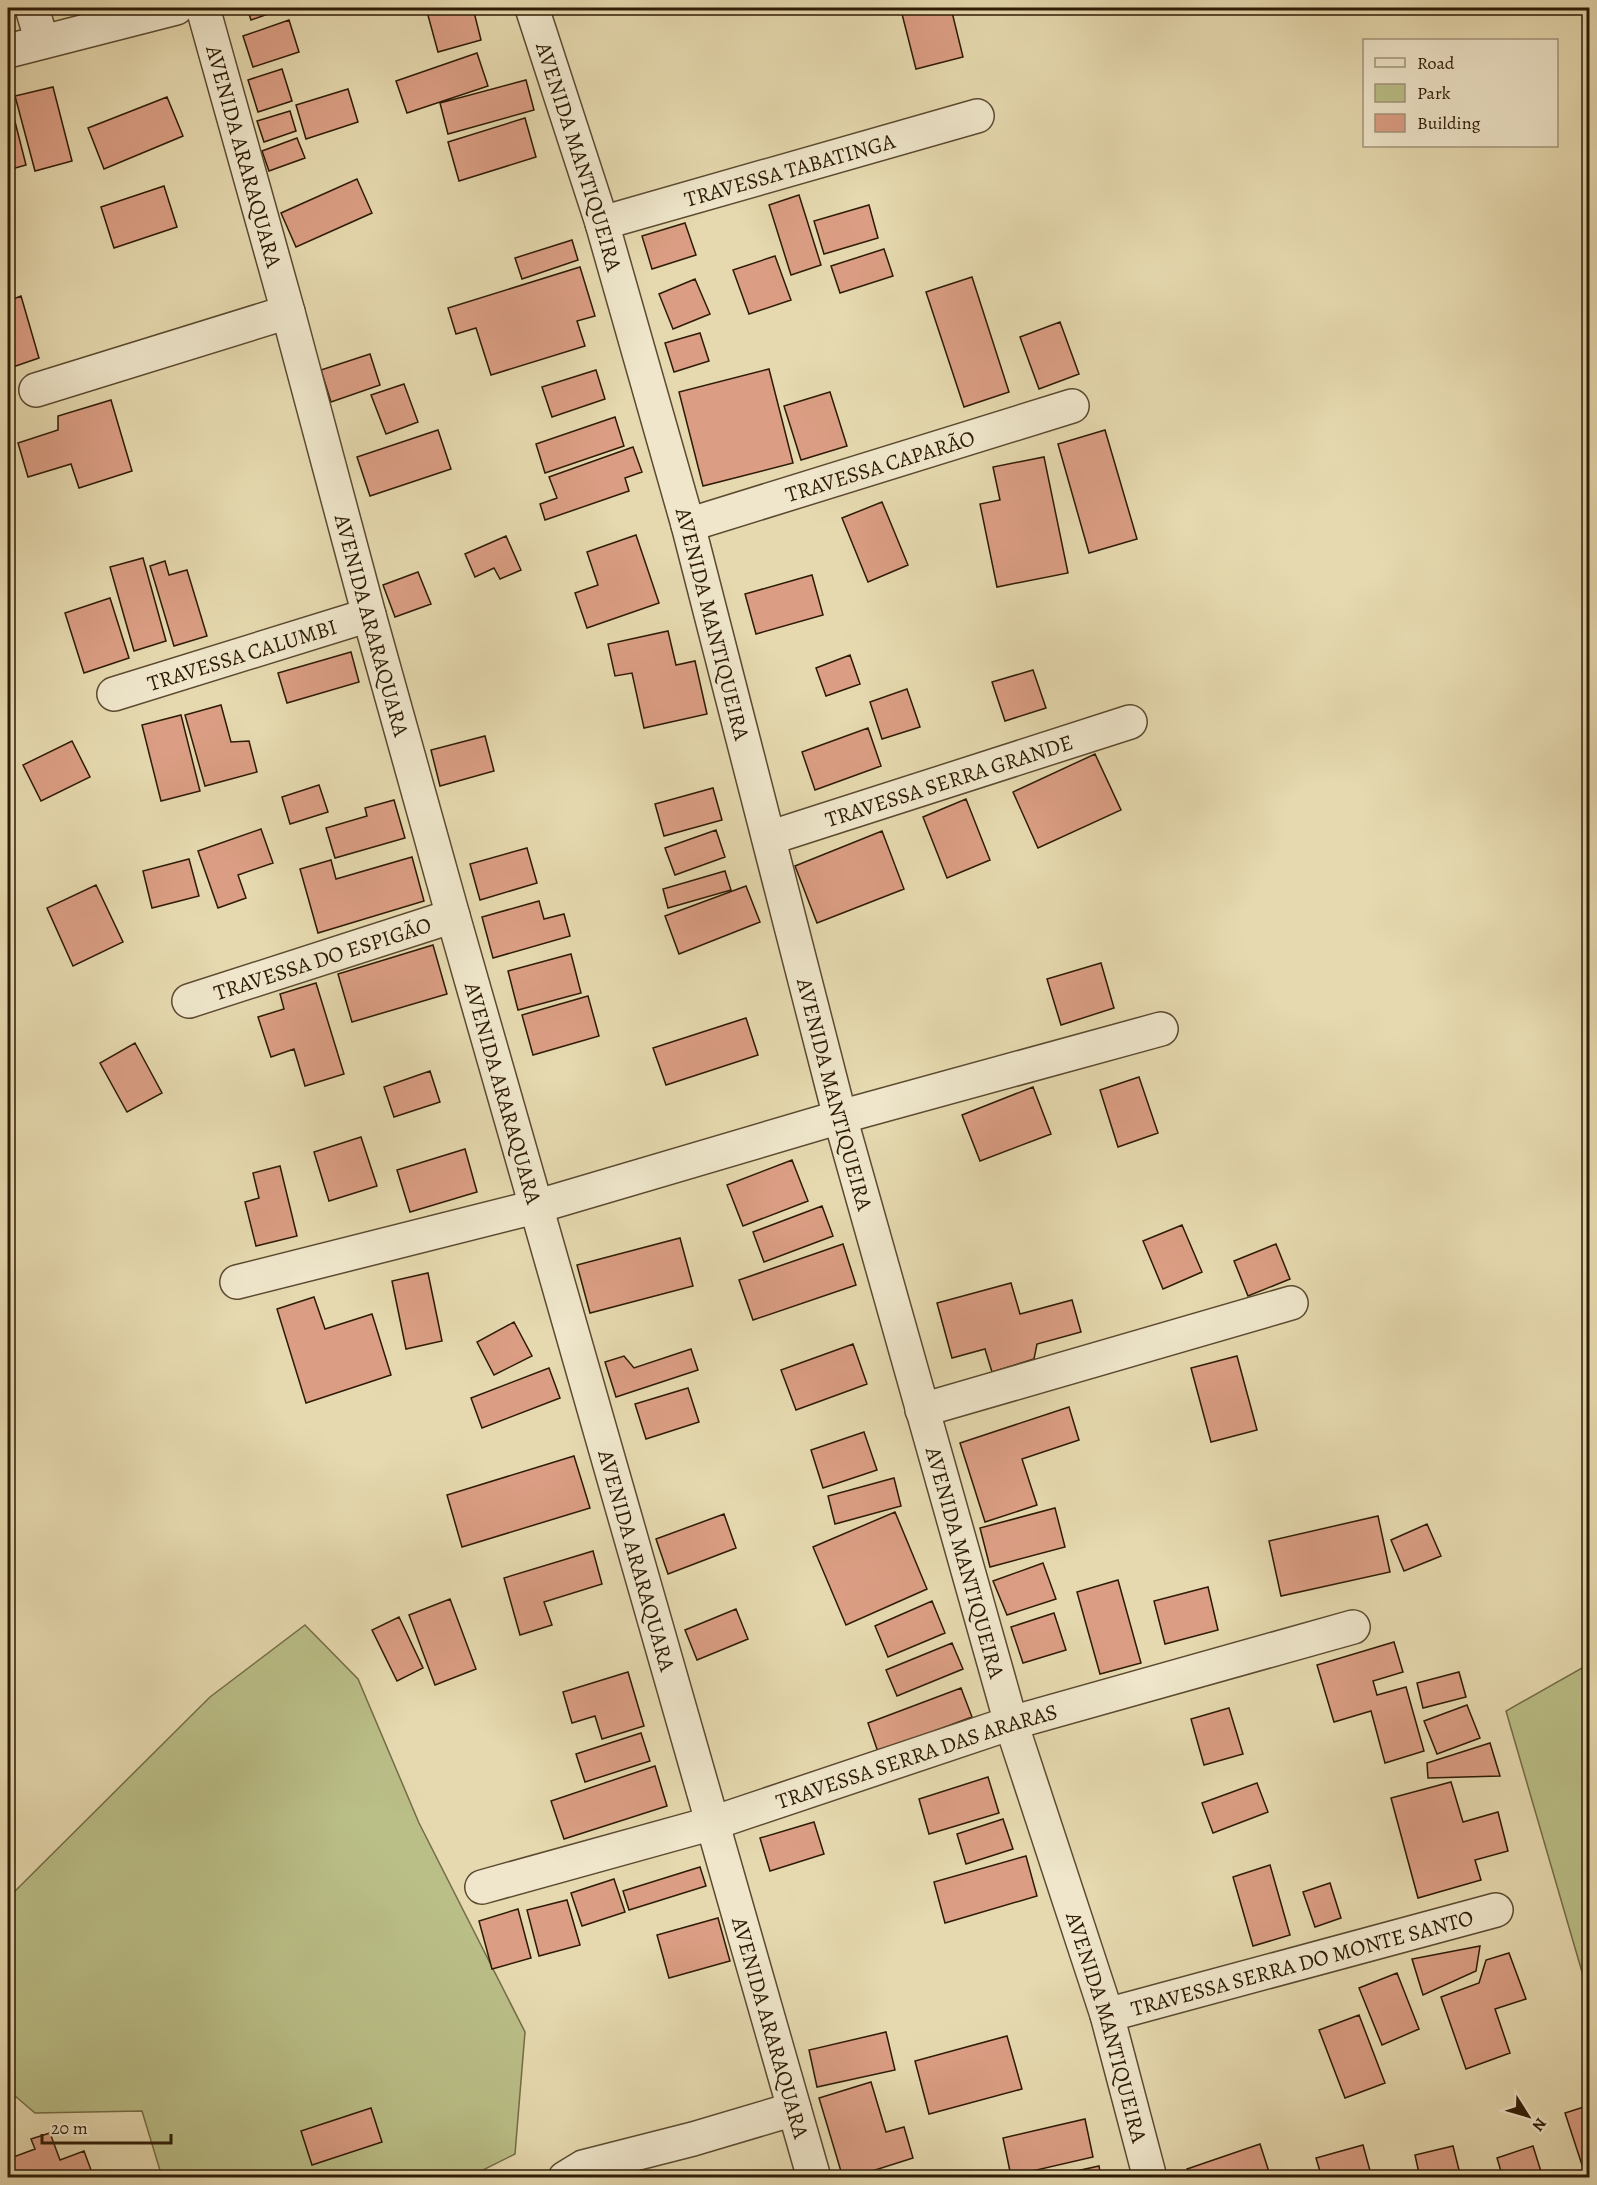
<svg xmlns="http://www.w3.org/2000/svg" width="1597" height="2185" font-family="Alegreya,serif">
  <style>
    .green { fill: #babe87; stroke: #746c46; stroke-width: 1.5 }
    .building { fill: #db9e84; stroke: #2e1b05; stroke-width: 1.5 }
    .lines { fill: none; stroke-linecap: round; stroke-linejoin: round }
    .minor-casing { stroke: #5c4a30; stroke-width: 36 }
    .minor { stroke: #efe6cb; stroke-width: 33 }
    .labels { text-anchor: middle; stroke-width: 6; stroke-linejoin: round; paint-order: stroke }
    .street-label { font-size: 22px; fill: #2e1b05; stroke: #efe6cb }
  </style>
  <rect width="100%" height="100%" fill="#e6d9af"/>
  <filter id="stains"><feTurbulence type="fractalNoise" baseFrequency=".00333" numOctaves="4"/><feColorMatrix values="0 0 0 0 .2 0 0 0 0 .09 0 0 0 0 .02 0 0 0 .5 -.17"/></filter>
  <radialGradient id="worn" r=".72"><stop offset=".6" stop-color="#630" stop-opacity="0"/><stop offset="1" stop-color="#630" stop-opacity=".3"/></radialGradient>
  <path class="green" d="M305,1625L358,1679L419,1823L525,2032L515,2154L469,2177H162L142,2111L35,2113L8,2090V1898L210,1697Z
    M1589,1664V1996L1506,1711Z"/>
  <path class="building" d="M247,8H285L251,20Z
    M426,8H473L481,40L438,52Z
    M928,8H951L963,57L916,69L902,14Z
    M289,20L299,52L253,67L243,36Z
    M477,53L488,86L407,113L396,81Z
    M282,69L292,101L258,112L248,80Z
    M526,80L534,110L448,134L440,103Z
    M53,87L72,161L35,171L15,96Z
    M348,89L358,122L306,139L296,105Z
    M8,94L26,165L8,170Z
    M167,97L183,136L104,169L88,128Z
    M290,111L296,131L264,142L257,121Z
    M525,118L536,157L459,181L448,142Z
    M297,138L305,158L269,171L262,151Z
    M357,179L372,213L296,247L281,213Z
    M164,186L177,227L114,248L101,207Z
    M799,195L821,265L791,275L769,205Z
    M869,205L878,238L824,254L814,221Z
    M685,223L696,255L652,269L642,236Z
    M572,240L578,260L522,279L515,258Z
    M884,249L893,276L840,293L831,266Z
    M775,256L791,300L749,314L733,270Z
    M580,267L595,316L577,321L585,346L491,375L476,328L456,334L448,308Z
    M972,277L1009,392L964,407L926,292Z
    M695,279L710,314L673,329L659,294Z
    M21,296L39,358L10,368L8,360V301Z
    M1060,322L1079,374L1039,389L1020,337Z
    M700,333L709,361L674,372L665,343Z
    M370,354L380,385L331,402L321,370Z
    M769,369L793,463L703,486L679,392Z
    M596,370L605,399L552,417L542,387Z
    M404,384L418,422L386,434L371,395Z
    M830,392L847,446L801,460L784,406Z
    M111,400L132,471L79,488L71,464L28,477L18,443L58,430V416Z
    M615,417L624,446L545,473L536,444Z
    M438,430L451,469L370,496L357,457Z
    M1105,430L1137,539L1089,553L1058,444Z
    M633,447L642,472L625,478L629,491L545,520L540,504L557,498L549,477Z
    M1044,457L1068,573L997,587L980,504L1000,500L993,467Z
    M882,502L908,565L868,582L842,518Z
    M636,535L659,603L587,628L575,593L598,585L587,552Z
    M506,536L521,570L500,579L494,568L475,577L465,554Z
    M143,558L166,641L134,651L110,567Z
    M165,561L169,575L187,570L207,636L174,646L150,566Z
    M418,572L431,604L395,617L383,585Z
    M812,575L823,615L756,634L745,594Z
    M110,598L129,658L84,673L65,613Z
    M668,631L676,665L695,661L707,714L644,728L632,673L615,676L608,644Z
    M351,652L359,682L287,703L278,673Z
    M850,655L860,684L826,696L816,668Z
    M1033,670L1046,708L1005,721L992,682Z
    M907,689L920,727L882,739L870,702Z
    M221,705L231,742L249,741L257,772L205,786L185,715Z
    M181,715L200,791L161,801L142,725Z
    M868,728L881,766L815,790L802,752Z
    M485,736L494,771L440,786L431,750Z
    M72,741L90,777L41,801L23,765Z
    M1095,754L1121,810L1038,848L1013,792Z
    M319,785L328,812L290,824L282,797Z
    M713,788L722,820L664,836L655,804Z
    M966,799L990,860L947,878L923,817Z
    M394,800L405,838L335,858L326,828L367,816L365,808Z
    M261,829L273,863L238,875L246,898L218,908L198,851Z
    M716,830L725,857L675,875L665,848Z
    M882,831L904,889L817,923L795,866Z
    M527,848L537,883L480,900L470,864Z
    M412,857L424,901L318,933L300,869L331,860L336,879Z
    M189,859L199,896L152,908L143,871Z
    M725,871L731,890L668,908L663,889Z
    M96,885L123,942L73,966L47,908Z
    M746,886L760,922L679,954L665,916Z
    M539,901L544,919L564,914L570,936L493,958L482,917Z
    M433,945L447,994L352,1022L338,974Z
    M571,954L581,993L518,1010L508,971Z
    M1101,963L1114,1008L1061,1025L1047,979Z
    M316,983L344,1074L305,1086L294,1049L271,1057L258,1017L284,1009L280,994Z
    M588,996L599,1036L533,1055L522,1015Z
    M746,1018L758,1055L666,1085L653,1048Z
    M135,1043L162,1093L127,1112L100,1063Z
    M430,1071L440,1102L394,1117L384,1087Z
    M1139,1077L1158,1133L1118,1147L1100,1090Z
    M1033,1087L1051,1134L980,1161L962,1115Z
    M361,1137L377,1186L329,1201L314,1152Z
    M465,1149L477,1192L410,1212L397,1170Z
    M792,1160L808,1201L743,1226L727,1185Z
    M280,1166L297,1236L256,1246L245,1202L259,1198L253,1173Z
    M822,1206L833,1236L764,1262L753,1232Z
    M1182,1225L1202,1272L1163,1289L1143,1241Z
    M680,1238L693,1286L590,1313L577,1265Z
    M843,1244L856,1285L753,1320L739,1280Z
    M1276,1244L1290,1279L1248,1296L1234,1261Z
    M428,1273L442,1341L406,1349L392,1281Z
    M1011,1283L1020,1314L1072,1300L1081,1332L1037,1344L1034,1359L992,1372L985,1349L952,1358L937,1303Z
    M314,1297L325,1329L372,1314L391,1375L306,1403L277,1309Z
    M514,1322L532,1356L494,1375L477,1342Z
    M853,1344L867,1384L796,1410L781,1370Z
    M691,1349L698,1370L616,1397L605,1362L624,1356L634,1368Z
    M1237,1356L1257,1430L1211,1442L1191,1368Z
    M549,1368L560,1398L482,1428L471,1398Z
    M688,1388L699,1422L646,1439L635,1404Z
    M1069,1407L1079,1440L1022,1459L1037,1505L985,1522L960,1443Z
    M864,1432L877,1470L823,1488L811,1450Z
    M574,1456L590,1508L462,1547L447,1495Z
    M894,1478L901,1506L835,1524L828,1496Z
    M1055,1508L1065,1547L990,1567L980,1528Z
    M895,1512L927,1589L846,1625L813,1547Z
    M724,1514L736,1548L668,1574L656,1539Z
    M1378,1516L1390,1572L1281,1596L1269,1541Z
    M1427,1524L1441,1556L1404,1571L1391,1540Z
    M593,1551L602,1584L544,1602L552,1625L520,1635L504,1578Z
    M1043,1563L1056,1599L1007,1615L993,1581Z
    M1118,1580L1141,1663L1100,1674L1077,1592Z
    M1208,1587L1218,1630L1165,1644L1154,1601Z
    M450,1599L476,1669L435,1685L409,1615Z
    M932,1601L945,1633L888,1657L875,1626Z
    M736,1609L748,1639L697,1660L685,1630Z
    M1054,1613L1066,1650L1023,1663L1011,1627Z
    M399,1617L423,1668L397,1681L372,1630Z
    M1394,1642L1403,1672L1373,1681L1377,1695L1406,1687L1424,1751L1385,1763L1371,1711L1334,1722L1317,1665Z
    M952,1643L963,1669L897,1696L886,1670Z
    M628,1672L644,1726L602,1739L595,1716L572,1723L563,1692Z
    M1459,1672L1466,1697L1423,1708L1417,1683Z
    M961,1688L972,1717L878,1752L868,1723Z
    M1467,1705L1480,1738L1437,1754L1424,1721Z
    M1229,1708L1243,1754L1204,1765L1191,1719Z
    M641,1733L650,1761L585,1782L576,1754Z
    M1490,1743L1500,1776L1428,1778L1427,1763Z
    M655,1766L667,1806L564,1839L551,1801Z
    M988,1777L999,1813L929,1834L919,1799Z
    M1451,1782L1463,1822L1498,1812L1508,1851L1475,1860L1481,1880L1418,1898L1391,1798Z
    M1257,1783L1268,1812L1213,1833L1202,1803Z
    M1003,1819L1013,1849L966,1864L957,1834Z
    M814,1822L824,1854L770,1871L760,1838Z
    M1026,1856L1037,1896L945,1923L934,1882Z
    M1270,1865L1290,1935L1253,1946L1233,1877Z
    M700,1867L706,1886L629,1910L623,1891Z
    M614,1879L625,1912L582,1926L571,1893Z
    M1330,1883L1341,1918L1315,1927L1303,1892Z
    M567,1900L580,1945L539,1956L527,1910Z
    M518,1909L531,1958L492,1969L479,1921Z
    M718,1918L730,1961L669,1978L657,1935Z
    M1480,1946L1476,1971L1423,1995L1412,1959Z
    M1509,1953L1526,1999L1495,2009L1510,2053L1466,2069L1441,1997L1479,1983L1486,1960Z
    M1397,1973L1419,2029L1382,2045L1359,1988Z
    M1359,2015L1385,2083L1345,2098L1319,2030Z
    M886,2032L895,2070L817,2087L809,2050Z
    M1007,2036L1022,2089L929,2114L915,2061Z
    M871,2082L886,2132L904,2127L913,2158L850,2178H843L819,2098Z
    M1590,2105V2176L1586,2177L1565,2113Z
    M371,2108L382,2142L312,2165L301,2131Z
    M1085,2119L1093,2157L1011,2176L1003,2138Z
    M50,2133L60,2160L84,2151L91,2170L70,2178H8V2159L35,2149L31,2139Z
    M1260,2144L1271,2178H1190L1187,2169Z
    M1363,2145L1372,2178H1322L1316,2158Z
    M1453,2146L1461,2178H1420L1415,2155Z
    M1533,2146L1543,2178H1503L1497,2158Z
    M1099,2166L1101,2178H1045Z"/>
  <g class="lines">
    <g class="minor-casing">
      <g id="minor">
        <path d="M32,8L42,42"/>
        <path id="s1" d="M203,8L288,312L369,615L453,916L814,2178"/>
        <path id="s2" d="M532,8L602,223L688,525L840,1117L1011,1723L1107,2015L1150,2178"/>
        <path d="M8,51L176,8"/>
        <path id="s3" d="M602,223L977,116"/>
        <path d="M36,390L288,312"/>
        <path id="s4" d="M688,525L1072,406"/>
        <path id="s5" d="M114,694L369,615"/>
        <path id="s6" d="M769,838L1130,722"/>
        <path id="s7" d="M189,1001L453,916"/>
        <path d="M237,1282L535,1207L840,1117L1161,1029"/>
        <path d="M922,1410L1291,1303"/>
        <path id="s8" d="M482,1887L713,1823L1011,1723L1353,1627"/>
        <path id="s9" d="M1107,2015L1496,1910"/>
        <path d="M565,2178L583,2167L693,2139L794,2109"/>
      </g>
    </g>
    <use href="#minor" class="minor"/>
  </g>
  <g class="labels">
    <g class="street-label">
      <text dy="8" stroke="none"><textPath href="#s1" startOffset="154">AVENIDA ARARAQUARA</textPath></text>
      <text dy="8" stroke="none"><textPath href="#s2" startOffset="156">AVENIDA MANTIQUEIRA</textPath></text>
      <text dy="8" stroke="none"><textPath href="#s3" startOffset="195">TRAVESSA TABATINGA</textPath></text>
      <text dy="8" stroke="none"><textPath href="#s4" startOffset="201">TRAVESSA CAPARÃO</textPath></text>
      <text dy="8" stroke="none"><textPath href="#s2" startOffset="642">AVENIDA MANTIQUEIRA</textPath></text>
      <text dy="8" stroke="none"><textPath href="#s1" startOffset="640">AVENIDA ARARAQUARA</textPath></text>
      <text dy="8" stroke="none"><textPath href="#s5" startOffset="134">TRAVESSA CALUMBI</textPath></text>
      <text dy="8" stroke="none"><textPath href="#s6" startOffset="189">TRAVESSA SERRA GRANDE</textPath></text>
      <text dy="8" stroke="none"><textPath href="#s7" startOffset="140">TRAVESSA DO ESPIGÃO</textPath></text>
      <text dy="8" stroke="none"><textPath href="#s1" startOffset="1126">AVENIDA ARARAQUARA</textPath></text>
      <text dy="8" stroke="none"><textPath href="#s2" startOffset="1128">AVENIDA MANTIQUEIRA</textPath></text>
      <text dy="8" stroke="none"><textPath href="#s1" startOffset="1612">AVENIDA ARARAQUARA</textPath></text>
      <text dy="8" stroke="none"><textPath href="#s2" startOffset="1614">AVENIDA MANTIQUEIRA</textPath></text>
      <text dy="8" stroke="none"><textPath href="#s8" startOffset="454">TRAVESSA SERRA DAS ARARAS</textPath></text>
      <text dy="8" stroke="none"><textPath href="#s9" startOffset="202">TRAVESSA SERRA DO MONTE SANTO</textPath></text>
      <text dy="8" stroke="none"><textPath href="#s2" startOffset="2100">AVENIDA MANTIQUEIRA</textPath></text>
      <text dy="8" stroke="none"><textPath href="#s1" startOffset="2098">AVENIDA ARARAQUARA</textPath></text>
    </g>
  </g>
  <rect width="1597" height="2185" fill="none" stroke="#e6d9af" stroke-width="30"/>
  <rect x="9" y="9" width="1579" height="2167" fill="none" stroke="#2e1b05" stroke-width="3"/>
  <rect x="15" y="15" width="1567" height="2155" fill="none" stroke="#2e1b05" stroke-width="1.5"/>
  <rect x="1363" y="39" width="195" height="108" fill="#efe6cb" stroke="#a2957c" stroke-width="1.5"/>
  <rect x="1375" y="58" width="30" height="9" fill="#efe6cb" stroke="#a2957c" stroke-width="1.5"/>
  <text x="1417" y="69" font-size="18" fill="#2e1b05">Road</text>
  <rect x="1375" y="84" width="30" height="18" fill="#babe87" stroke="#a2957c" stroke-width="1.5"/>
  <text x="1417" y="99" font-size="18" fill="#2e1b05">Park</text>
  <rect x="1375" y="114" width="30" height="18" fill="#db9e84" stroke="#a2957c" stroke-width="1.5"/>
  <text x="1417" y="129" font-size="18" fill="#2e1b05">Building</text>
  <g transform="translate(1528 2116) rotate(127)" stroke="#efe6cb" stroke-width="4.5" paint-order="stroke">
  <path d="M0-4.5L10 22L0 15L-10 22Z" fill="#2e1b05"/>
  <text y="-9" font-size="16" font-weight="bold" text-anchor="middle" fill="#2e1b05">N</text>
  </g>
  <path d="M42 2134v9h129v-9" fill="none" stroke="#2e1b05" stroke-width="3"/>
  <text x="51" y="2134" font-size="18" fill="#2e1b05" stroke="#efe6cb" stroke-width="4.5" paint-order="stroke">20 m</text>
  <rect width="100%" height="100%" filter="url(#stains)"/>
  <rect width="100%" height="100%" fill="url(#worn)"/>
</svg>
